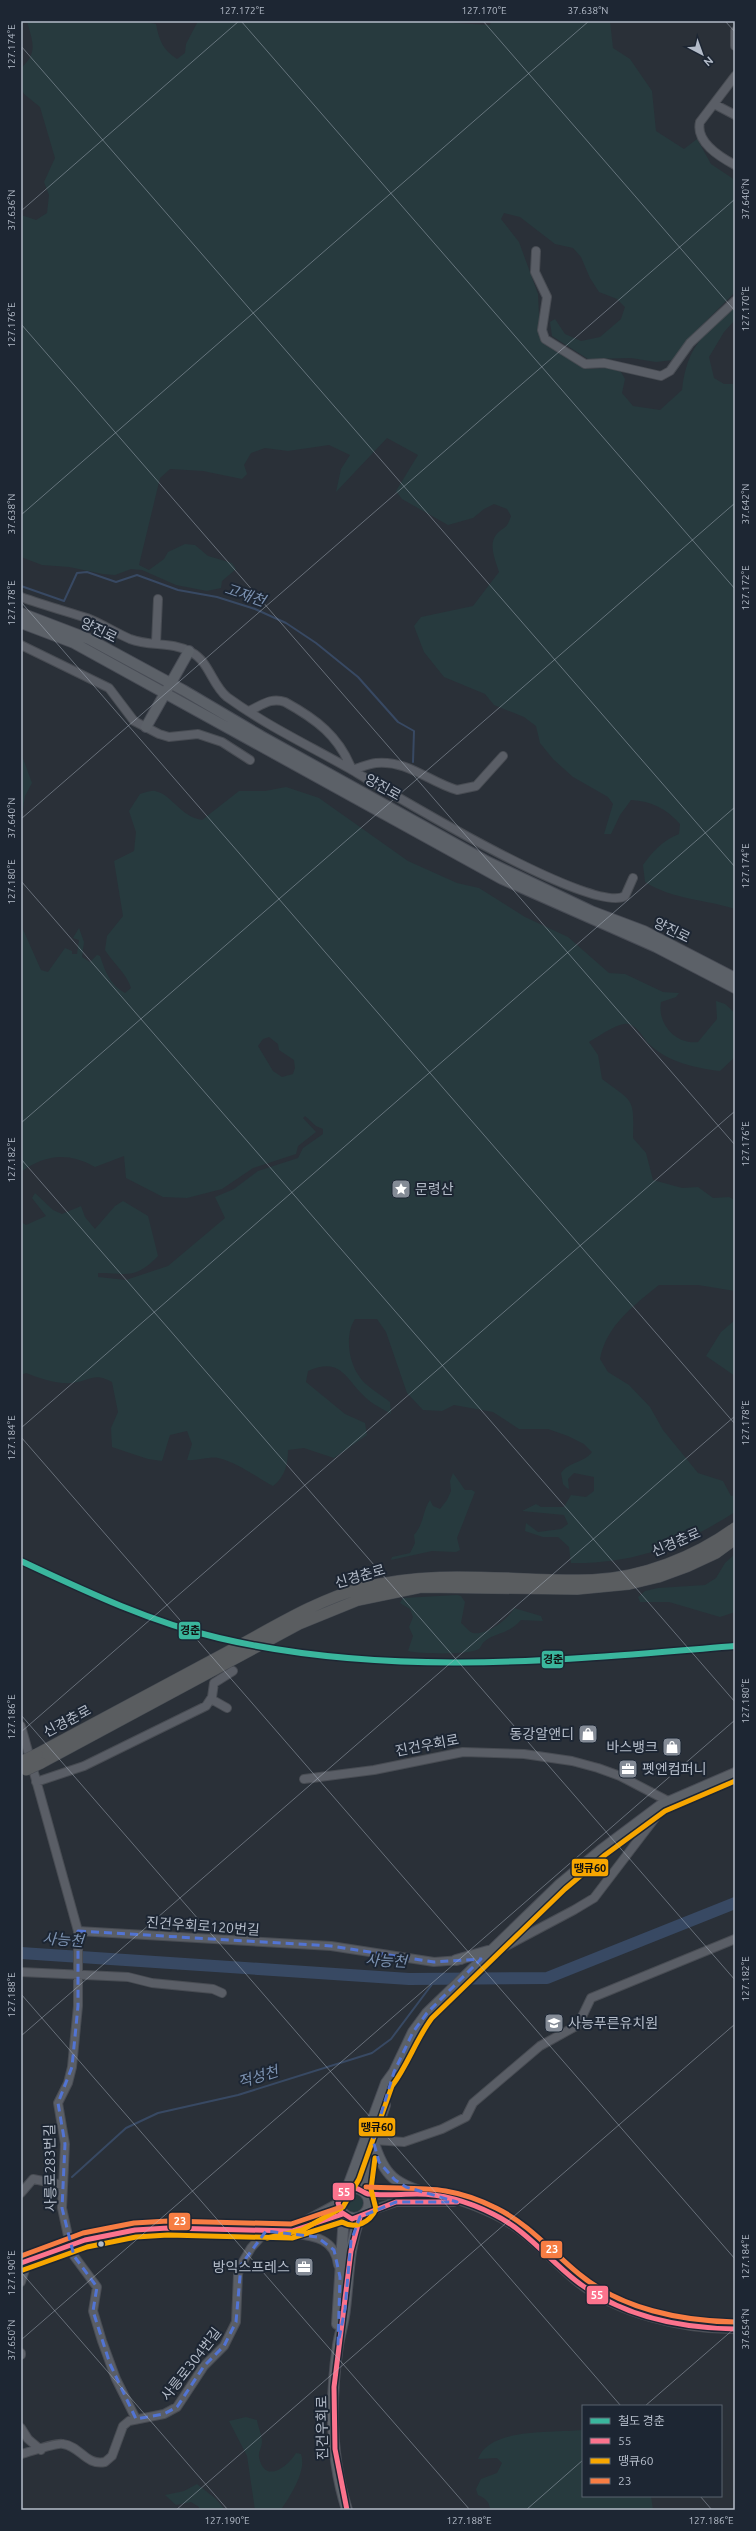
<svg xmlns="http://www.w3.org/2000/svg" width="756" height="2531" font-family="Ubuntu,'Noto Sans KR',sans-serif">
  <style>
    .green { fill: #273a3e; fill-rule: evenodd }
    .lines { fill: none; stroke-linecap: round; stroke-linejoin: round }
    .stream { stroke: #384963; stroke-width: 2 }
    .river { stroke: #384963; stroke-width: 12 }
    .minor-casing { stroke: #484c53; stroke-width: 10 }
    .major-casing { stroke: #484c55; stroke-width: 12 }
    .highway-casing { stroke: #474c53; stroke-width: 12 }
    .minor { stroke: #5a5e66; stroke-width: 8 }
    .major { stroke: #5c6168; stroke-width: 10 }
    .highway { stroke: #5a5d60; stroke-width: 11 }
    .highway-bridge-casing { stroke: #474c53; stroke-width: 12; stroke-linecap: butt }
    .highway-bridge { stroke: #5a5d60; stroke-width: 11 }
    .bus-1-casing { stroke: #1d2633; stroke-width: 8 }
    .bus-2-casing { stroke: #1d2633; stroke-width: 8 }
    .bus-3-casing { stroke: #1d2633; stroke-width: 8 }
    .bus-1 { stroke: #fc738d; stroke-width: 5 }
    .bus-2 { stroke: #f7a600; stroke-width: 5 }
    .bus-3 { stroke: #f77d43; stroke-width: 5 }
    .rail-1-casing { stroke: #1d2633; stroke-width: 9 }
    .rail-1 { stroke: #3ab69d; stroke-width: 6 }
    .marked { fill: none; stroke: #5274d3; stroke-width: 3; stroke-dasharray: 8 5; stroke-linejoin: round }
    .ticks { fill: none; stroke: #b4bcc9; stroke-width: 1; stroke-opacity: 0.45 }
    .bus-dot { fill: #b4bcc9; stroke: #1d2633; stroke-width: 1.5 }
    .labels { text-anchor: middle; stroke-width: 4; stroke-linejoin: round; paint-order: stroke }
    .street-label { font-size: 14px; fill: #b4bcc9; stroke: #1d2633 }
    .poi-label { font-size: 14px; fill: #b4bcc9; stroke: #1d2633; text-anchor: start }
    .water-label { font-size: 15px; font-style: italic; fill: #7c92b1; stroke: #1d2633 }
    .line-badge { stroke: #1d2633; stroke-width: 1.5 }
    .badge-label { font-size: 11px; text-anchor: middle; font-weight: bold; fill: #fff }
    .pale-badge-label { font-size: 11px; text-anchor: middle; font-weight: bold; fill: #111 }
    .neatline { fill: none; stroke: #b4bcc9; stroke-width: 1.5 }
    .ticks-label { font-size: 10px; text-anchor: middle; fill: #b4bcc9 }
  </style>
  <rect width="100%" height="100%" fill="#2a3038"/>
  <path class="green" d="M27,21L48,23L49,21H142L156,24C159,40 163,50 177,59L185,53L186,44L198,21H419L490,25L491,21H610L613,48L630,59L652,91L656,131L684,149L697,139L711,164L735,180V292L687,340L673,360L656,362L631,358L588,359L552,336L550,322L555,319L565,334L581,341L600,337L621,319L625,307L617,299L599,292L590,278L581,257L573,248L555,244L520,217L504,213L501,219L519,242L538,294L540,338L547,346L585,369L609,368L621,372L625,379L622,393L633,406L660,410L682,390C687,346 703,335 735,307V320L724,332L709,357L714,378L724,384H735V909C704,899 674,900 645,882L643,865C653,851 662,841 679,834L680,824C667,809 651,801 631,800L620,815L611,834H604L613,804L608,797L573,777L553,759L540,743L536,726L524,717L494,705L485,694L444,677L424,652L414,626L421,617L473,606L499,572C496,562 488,545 496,535C505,525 506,531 511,516L507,509L494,504L484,509L473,518L448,525L402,499L396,491L418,455L387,438L336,492L341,469L350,455L329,445L288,451L265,448L251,453L244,465L247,474L242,479L203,471L170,469L160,478L139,565L149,570L164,559L168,552L185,544L195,545L208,556L232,563L236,569L222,581L221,588L207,591L176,585L142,570L131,569L115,575L103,574L69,567L42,565L21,557V215L36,220L47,213L49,195L44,182L55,158L40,107L24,94L21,88V68C39,52 32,41 27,21Z
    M21,753L32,783L25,796L21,822Z
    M286,787L319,798L408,861L457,883L479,888L525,917L568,937L609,973L625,974L663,992L679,993L676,997L661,1002C657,1024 676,1045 698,1042L717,1019L716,1001L725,1004L735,1013V1057L720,1071C695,1068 668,1062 649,1044C643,1038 635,1021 624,1024C613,1026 599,1036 589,1042L598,1055L602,1079C634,1103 634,1097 633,1138L646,1153L653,1180L682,1188L698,1187L713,1198L729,1197L735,1200V1291L698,1285H659C634,1305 606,1326 600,1359L608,1372L629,1385L650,1407L663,1430L698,1473L723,1481L731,1496L735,1495V1512C682,1546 633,1564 571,1563L569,1547L558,1537H543L525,1531L526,1523L538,1532L561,1529L568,1524L564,1515L522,1511L536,1504L541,1507H564L571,1495L586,1497L594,1491V1477L574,1473L568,1479L569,1489L567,1488L563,1484L561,1473C570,1461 584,1463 592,1452L584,1444L568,1436L548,1429H519L493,1412L454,1405L442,1411L423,1410L407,1393L386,1332L377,1319H355C345,1334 348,1361 359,1376C365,1386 380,1394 390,1402L391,1414C383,1409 372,1404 365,1397C344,1377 341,1357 308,1371L306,1382L345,1414L365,1423L367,1435L334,1458L304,1448L288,1450C288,1464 285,1477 273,1486C256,1477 237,1462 218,1458C212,1456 197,1461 187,1460L192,1444L187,1431L170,1435L162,1461L148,1459L112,1447L111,1428L118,1412L112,1382C93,1372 91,1381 72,1383C55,1384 42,1379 26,1373L21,1375V1222L26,1225L46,1216L32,1198L35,1193L53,1210L62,1214L81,1206L85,1217L95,1229L115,1206L123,1201L148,1216L158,1256C135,1280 127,1273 98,1273V1277L126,1280L168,1266L225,1218L215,1197L234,1189L258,1171L298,1158L303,1148L323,1134V1129L316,1126L305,1116L303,1118L316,1132L298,1146L296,1154L253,1168L222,1189L187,1198L163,1197L126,1178L124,1156L95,1167C69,1152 45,1154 21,1172V925L41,970L48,972L65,948L72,951V954H77L79,940L73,938L79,928L84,942L82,957L90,962L97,955L100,956C105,971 110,985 125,993L131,988C127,974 113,963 105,950L107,936L123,916L114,861L134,851L136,832L129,811L140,794C144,793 151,790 155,791C173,795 179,816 202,820L239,791H265ZM269,1037L278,1044L279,1050L294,1060L295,1068L293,1074L282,1077L273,1071L258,1046L263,1039Z
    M735,1320V1376L706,1356L721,1332Z
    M453,1473L465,1490H472L475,1492L457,1538L460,1550L456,1552L432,1551L391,1560L392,1557L410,1553L415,1543L414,1535C424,1524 422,1512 430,1500L433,1506L440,1509L447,1500L451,1491L450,1481Z
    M735,1554V1612L720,1617L669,1602H640L638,1597L645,1591L658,1588L705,1585L716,1578L725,1563Z
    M457,1595L461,1596L465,1602L461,1623C465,1626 469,1632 473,1633C486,1636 509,1619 514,1608L541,1616L543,1621L521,1620C507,1635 497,1632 485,1641C482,1643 481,1647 479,1649C470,1655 420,1654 408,1651L413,1636L409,1627L413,1617L410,1609L400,1603L403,1598Z
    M345 2203a9 9 0 1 1 18 0a9 9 0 1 1-18 0Z
    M246,2417L257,2420C258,2427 262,2435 262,2442C262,2447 258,2452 259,2457C264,2484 287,2468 296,2453L301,2454C307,2471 290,2496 281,2510H255L247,2456L229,2421Z
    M583,2430V2496H651L653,2510H490C490,2502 485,2498 478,2495L476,2489L481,2479L497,2473L502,2463L497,2458L478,2459C489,2427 555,2433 583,2430Z
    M197,2484L216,2499L225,2510H199V2507L191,2502L176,2505L165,2495L184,2491Z"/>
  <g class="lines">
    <path class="stream" d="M21,586L64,601L77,573L87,572L116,582L137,575L178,590L217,597L255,609L286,623L316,643L358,677L398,722L414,731L413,762
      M72,2177L126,2128L158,2113L238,2095L372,2053L391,2039L436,1979"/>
    <path class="river" d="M21,1953L409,1979L547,1978L735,1903"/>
    <g class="minor-casing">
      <path id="minor" d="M735,31V46
        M735,76L700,122C695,142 720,157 735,165
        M714,104L735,115
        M536,251L535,272L547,297L542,330L545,339L585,364L604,363L661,376L670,371L690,343L735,301
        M21,597C43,605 65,611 87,618C102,624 116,633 130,639C150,647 171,641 191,652C209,661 212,685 227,697C267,726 310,746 352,770C389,792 593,916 625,896L633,878
        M156,643L158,599
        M21,645L109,688L134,721L159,734L169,737L198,734L222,742L250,760
        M249,711C262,705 271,697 285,702C316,719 339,736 352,770C360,768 367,764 376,763C408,760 429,782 457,790L476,786L503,756
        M211,1699L227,1708
        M21,1726L78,1931V2006L72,2067L68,2083L58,2103L65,2144L62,2208L70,2245L74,2256L97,2287L93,2311L102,2341L116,2379L136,2419
        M304,1779L374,1770L463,1752L524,1754L572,1761L598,1768L620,1776L668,1801L594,1898L574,1910L491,1954
        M36,1782L84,1766L206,1706L212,1697L214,1683L233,1671
        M78,1931L331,1946L434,1962L461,1960
        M21,1972L128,1977L152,1983L213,1989L222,1993
        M373,2140L404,2142L442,2129L466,2117L473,2103L540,2046L578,2025L591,1998L735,1939
        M21,2193L33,2179L63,2185
        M366,2194C388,2196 411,2192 433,2195C452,2197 476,2206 493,2214C526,2229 548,2257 575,2280C615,2313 684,2330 735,2329
        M367,2212L396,2202H454
        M279,2227L299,2224L338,2203
        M291,2233C314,2236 335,2238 338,2265
        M21,2263L85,2240L135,2230L168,2228L292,2231L343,2214
        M21,2282L28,2260
        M21,2353V2355
        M21,2428L28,2439L41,2450
        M21,2454C30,2452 57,2442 63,2444C80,2446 86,2466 105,2462L112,2456L123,2426L129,2421L164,2414L177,2407L204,2366L224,2346L236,2322L238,2274L241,2265L251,2248L266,2231"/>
    </g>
    <g class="major-casing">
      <path id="major" d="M21,613L89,639L183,690L261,736L488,862L591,911L644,931L735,978
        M21,623L74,643L502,879L656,947L735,988
        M146,727L189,651
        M456,1960L488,1951
        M373,2140C384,2178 396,2184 432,2195
        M339 2203a15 15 0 1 1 30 0a15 15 0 1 1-30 0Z
        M347,2189L386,2083L394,2072L413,2032L427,2013L560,1884L601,1850L661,1805L735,1773
        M364,2191L366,2163L385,2105
        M337,2324L344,2215
        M347,2510C330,2457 330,2400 338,2345C340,2333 344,2321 345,2309C349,2277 348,2248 360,2217"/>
    </g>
    <g class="highway-casing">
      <path id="highway" d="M37,1754C102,1719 167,1684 233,1649C274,1627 317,1600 362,1588C438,1568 515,1582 592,1580C642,1578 695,1557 735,1528
        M41,1763L299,1624L358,1600L421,1587L577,1589L629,1584L658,1577L688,1566L716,1553L735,1539"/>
    </g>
    <use href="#minor" class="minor"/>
    <use href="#major" class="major"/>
    <use href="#highway" class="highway"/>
    <g class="highway-bridge-casing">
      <path id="highway-bridge" d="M23,1761L37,1754
        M26,1770L41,1763"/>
    </g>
    <use href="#highway-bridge" class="highway-bridge"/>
    <g class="bus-1-casing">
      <path id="bus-1" d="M457,2202H396L352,2219L341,2212L338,2203L343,2192L355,2188C360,2189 364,2193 368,2194C384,2196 401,2194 417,2194C443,2194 469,2202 493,2214C526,2230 547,2258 575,2280C620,2316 679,2328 735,2329
        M21,2263L85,2240L135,2230L168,2228L292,2231L343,2214
        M347,2510L335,2449L334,2387L351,2251L360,2217"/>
    </g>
    <g class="bus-2-casing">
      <path id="bus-2" d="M267,2238L302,2230L343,2207L359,2179L392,2086C408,2065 416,2039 432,2018L565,1889L605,1855L665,1811L735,1781
        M23,2270L87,2247L136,2237L168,2235L292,2238L342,2222C356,2230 370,2222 376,2209L371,2189L375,2158"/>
    </g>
    <g class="bus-3-casing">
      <path id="bus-3" d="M366,2187C418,2190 446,2183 496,2208C529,2224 551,2251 579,2274C621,2309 681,2321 735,2322
        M21,2256L83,2233L134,2223L168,2221L291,2224L341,2207"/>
    </g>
    <use href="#bus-1" class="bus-1"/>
    <use href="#bus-2" class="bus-2"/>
    <use href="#bus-3" class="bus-3"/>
    <g class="rail-1-casing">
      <path id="rail-1" d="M21,1561C85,1591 150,1622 219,1638C389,1678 563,1660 735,1646"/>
    </g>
    <use href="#rail-1" class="rail-1"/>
  </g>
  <path class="marked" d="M78,1931L331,1946L434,1962L481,1959L427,2013L413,2032L394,2072L373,2140L379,2162L395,2180L406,2187L457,2202H396L360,2217L351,2241L345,2309L338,2344L340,2277L334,2250L317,2237L266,2231L241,2265L236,2322L224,2346L204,2366L177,2407L164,2414L136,2419L110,2364L93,2311L97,2287L74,2256L62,2208L65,2144L58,2103L72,2067L78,2006Z"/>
  <path class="ticks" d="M241,21L735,589M483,21L735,311M725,21L735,32M21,46L735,867M21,211L239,21M21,324L735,1145M21,515L589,21M21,602L735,1424M21,819L735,199M21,881L735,1702M21,1123L735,503M21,1159L735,1980M21,1428L735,807M21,1437L735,2259M21,1715L621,2406M21,1732L735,1111M21,1994L470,2510M21,2036L735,1416M21,2272L228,2510M21,2340L735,1720M645,2406L735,2328M700,2496L712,2510M176,2510L735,2024M526,2510L583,2460"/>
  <defs>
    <g id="sight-square" transform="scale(1)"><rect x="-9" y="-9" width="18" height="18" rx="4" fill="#848b96" stroke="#1d2633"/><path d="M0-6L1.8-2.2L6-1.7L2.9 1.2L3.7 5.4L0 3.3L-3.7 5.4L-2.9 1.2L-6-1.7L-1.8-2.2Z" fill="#fff"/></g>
    <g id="shop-square" transform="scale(1)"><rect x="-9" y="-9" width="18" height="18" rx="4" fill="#848b96" stroke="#1d2633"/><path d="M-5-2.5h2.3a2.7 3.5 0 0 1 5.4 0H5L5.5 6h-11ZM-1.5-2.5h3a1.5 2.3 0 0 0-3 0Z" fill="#fff"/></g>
    <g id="office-square" transform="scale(1)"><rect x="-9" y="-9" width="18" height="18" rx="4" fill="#848b96" stroke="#1d2633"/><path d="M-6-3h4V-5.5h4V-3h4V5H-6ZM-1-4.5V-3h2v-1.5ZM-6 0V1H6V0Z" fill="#fff"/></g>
    <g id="school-square" transform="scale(1)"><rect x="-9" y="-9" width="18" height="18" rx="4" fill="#848b96" stroke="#1d2633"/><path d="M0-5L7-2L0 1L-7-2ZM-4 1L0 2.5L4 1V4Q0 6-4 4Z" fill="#fff"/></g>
  </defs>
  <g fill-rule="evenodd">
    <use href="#sight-square" x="401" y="1189"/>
    <use href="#shop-square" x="588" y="1734"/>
    <use href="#shop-square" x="672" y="1747"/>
    <use href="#office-square" x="628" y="1769"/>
    <use href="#school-square" x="554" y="2023"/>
    <use href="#office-square" x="304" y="2267"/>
  </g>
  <circle class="bus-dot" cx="101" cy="2244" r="3.5"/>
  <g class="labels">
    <g class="street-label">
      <text transform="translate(99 630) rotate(26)" y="5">양진로</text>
      <text transform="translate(383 787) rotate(29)" y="5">양진로</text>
      <text transform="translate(672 930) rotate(26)" y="5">양진로</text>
      <text transform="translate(676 1542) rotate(-23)" y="5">신경춘로</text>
      <text transform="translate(360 1576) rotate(-16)" y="5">신경춘로</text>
      <text transform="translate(67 1721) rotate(-28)" y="5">신경춘로</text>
      <text transform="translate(427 1745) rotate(-11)" y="5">진건우회로</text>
      <text transform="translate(203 1926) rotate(4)" y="5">진건우회로120번길</text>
      <text transform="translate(50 2168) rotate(-91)" y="5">사릉로283번길</text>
      <text transform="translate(191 2364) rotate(-52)" y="5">사릉로304번길</text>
      <text transform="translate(322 2428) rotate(-91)" y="5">진건우회로</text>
    </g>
    <g class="poi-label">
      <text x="415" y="1194">문령산</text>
      <text x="574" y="1739" text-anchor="end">동강알앤디</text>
      <text x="658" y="1752" text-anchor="end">바스뱅크</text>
      <text x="642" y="1774">펫엔컴퍼니</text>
      <text x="568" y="2028">사능푸른유치원</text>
      <text x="290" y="2272" text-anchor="end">방익스프레스</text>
    </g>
    <g class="water-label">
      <text transform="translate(245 595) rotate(19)" y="5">고재천</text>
      <text transform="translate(63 1940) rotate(4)" y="5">사능천</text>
      <text transform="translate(386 1961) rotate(3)" y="5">사능천</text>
      <text transform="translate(258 2077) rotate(-17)" y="5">적성천</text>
    </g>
  </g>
  <g class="line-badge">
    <rect x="178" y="1621" width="23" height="19" rx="4" fill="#3ab69d"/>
    <rect x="541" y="1650" width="23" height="19" rx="4" fill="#3ab69d"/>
    <rect x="571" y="1858" width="38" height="19" rx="4" fill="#f7a600"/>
    <rect x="358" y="2117" width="38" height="20" rx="4" fill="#f7a600"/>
    <rect x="332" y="2182" width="23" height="19" rx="4" fill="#fc738d"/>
    <rect x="168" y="2212" width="23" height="19" rx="4" fill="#f77d43"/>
    <rect x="540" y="2240" width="23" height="19" rx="4" fill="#f77d43"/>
    <rect x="586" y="2285" width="23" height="20" rx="4" fill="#fc738d"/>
  </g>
  <g class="badge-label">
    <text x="344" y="2196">55</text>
    <text x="180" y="2225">23</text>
    <text x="552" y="2253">23</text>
    <text x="597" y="2299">55</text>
  </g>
  <g class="pale-badge-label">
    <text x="190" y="1634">경춘</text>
    <text x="553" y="1663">경춘</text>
    <text x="590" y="1872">땡큐60</text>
    <text x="377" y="2131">땡큐60</text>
  </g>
  <rect width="756" height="2531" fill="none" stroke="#1d2633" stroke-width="44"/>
  <rect x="582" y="2405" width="140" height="92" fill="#1d2633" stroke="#59626f"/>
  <rect x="590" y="2418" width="20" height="6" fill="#3ab69d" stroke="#59626f"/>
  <text x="618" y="2425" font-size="12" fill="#b4bcc9">철도 경춘</text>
  <rect x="590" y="2438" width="20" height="6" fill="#fc738d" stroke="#59626f"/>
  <text x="618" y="2445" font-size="12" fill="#b4bcc9">55</text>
  <rect x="590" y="2458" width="20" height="6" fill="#f7a600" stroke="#59626f"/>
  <text x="618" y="2465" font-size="12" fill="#b4bcc9">땡큐60</text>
  <rect x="590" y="2478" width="20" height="6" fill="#f77d43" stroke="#59626f"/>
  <text x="618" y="2485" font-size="12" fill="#b4bcc9">23</text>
  <g transform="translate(702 54) rotate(139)" stroke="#1d2633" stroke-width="3" paint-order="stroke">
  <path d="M0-3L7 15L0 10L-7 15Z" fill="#b4bcc9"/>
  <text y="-6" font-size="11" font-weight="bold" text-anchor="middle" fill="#b4bcc9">N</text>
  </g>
  <rect x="22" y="22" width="712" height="2487" class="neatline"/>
  <g class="ticks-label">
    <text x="242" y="14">127.172°E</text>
    <text x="484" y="14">127.170°E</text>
    <text x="588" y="14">37.638°N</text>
    <text transform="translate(11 47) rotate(-90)" y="4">127.174°E</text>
    <text transform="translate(745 199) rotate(-90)" y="4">37.640°N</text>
    <text transform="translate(11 210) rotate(-90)" y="4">37.636°N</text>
    <text transform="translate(745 309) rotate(-90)" y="4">127.170°E</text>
    <text transform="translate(11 325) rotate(-90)" y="4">127.176°E</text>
    <text transform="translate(745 504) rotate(-90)" y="4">37.642°N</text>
    <text transform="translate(11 514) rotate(-90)" y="4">37.638°N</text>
    <text transform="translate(745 588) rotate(-90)" y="4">127.172°E</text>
    <text transform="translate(11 603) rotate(-90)" y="4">127.178°E</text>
    <text transform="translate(11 818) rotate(-90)" y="4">37.640°N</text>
    <text transform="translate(745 866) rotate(-90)" y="4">127.174°E</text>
    <text transform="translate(11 882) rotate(-90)" y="4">127.180°E</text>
    <text transform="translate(745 1144) rotate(-90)" y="4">127.176°E</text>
    <text transform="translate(11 1160) rotate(-90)" y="4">127.182°E</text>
    <text transform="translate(745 1423) rotate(-90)" y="4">127.178°E</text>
    <text transform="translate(11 1438) rotate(-90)" y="4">127.184°E</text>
    <text transform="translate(745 1701) rotate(-90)" y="4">127.180°E</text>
    <text transform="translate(11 1717) rotate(-90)" y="4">127.186°E</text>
    <text transform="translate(745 1979) rotate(-90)" y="4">127.182°E</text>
    <text transform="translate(11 1995) rotate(-90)" y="4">127.188°E</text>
    <text transform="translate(745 2257) rotate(-90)" y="4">127.184°E</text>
    <text transform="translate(11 2273) rotate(-90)" y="4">127.190°E</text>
    <text transform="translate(745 2329) rotate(-90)" y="4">37.654°N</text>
    <text transform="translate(11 2340) rotate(-90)" y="4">37.650°N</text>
    <text x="227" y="2524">127.190°E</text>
    <text x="469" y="2524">127.188°E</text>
    <text x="711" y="2524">127.186°E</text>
  </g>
</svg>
